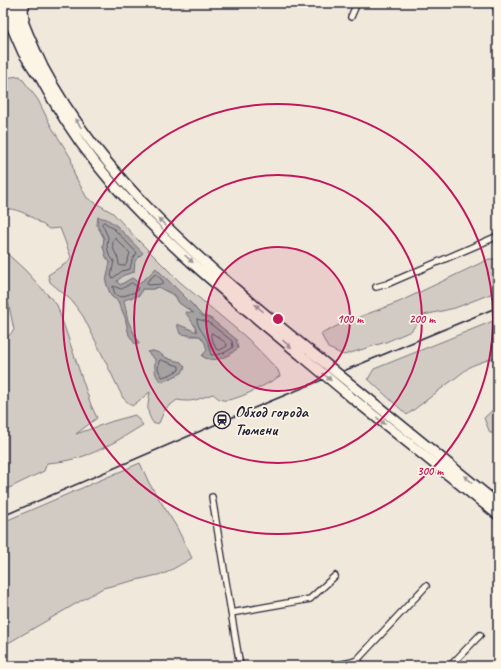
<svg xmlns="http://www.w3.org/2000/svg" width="501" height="669" font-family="Caveat,sans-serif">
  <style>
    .green { fill: #d1cbc3; stroke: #7a767f; fill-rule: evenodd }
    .water { fill: #a6a2a2; stroke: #716f79 }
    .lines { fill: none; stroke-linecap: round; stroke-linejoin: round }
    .shore { stroke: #575564; stroke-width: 1 }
    .minor-casing { stroke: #22223b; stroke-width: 8 }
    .tertiary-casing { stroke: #22223b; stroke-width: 10 }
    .trunk-casing { stroke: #22223b; stroke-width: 12 }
    .minor { stroke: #fcf5e5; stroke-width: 5.5 }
    .tertiary { stroke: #fcf5e5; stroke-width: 7 }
    .trunk { stroke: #fcf5e5; stroke-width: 9 }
    .rail { stroke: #22223b; stroke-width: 1.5 }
    .trunk-bridge-casing { stroke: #22223b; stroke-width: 12; stroke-linecap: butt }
    .trunk-bridge { stroke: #fcf5e5; stroke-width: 9 }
    .oneway { fill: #9a9698 }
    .ring { fill: none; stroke: #c2185b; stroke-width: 2 }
    .labels { text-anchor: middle; stroke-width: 3.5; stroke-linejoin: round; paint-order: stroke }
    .poi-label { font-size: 16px; font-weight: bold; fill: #22223b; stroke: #fcf5e5; text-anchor: start }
    .centre { fill: #c2185b; stroke: #fcf5e5; stroke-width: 2 }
    .ring-label { font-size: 12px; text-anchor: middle; font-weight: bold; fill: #c2185b; stroke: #fcf5e5; stroke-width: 3.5; stroke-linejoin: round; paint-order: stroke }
  </style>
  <rect width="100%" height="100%" fill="#efe8db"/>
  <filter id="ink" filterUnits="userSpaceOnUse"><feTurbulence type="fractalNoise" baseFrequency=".025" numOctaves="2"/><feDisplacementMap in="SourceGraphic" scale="8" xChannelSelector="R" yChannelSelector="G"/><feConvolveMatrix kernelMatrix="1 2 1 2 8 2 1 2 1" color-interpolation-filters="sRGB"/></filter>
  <g filter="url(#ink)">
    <path class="green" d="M20,76L38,100L51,126L71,158L74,174L87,198L113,213L136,238L180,282L247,338L278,370L280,376C269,383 239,400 226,400C220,401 217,397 213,394C197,399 194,403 177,400L165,409L159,423L154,424C145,412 148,405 150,392L132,406L123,398L100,350L83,316L71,300L50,282L48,275L68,262L71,257L60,228L49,229C36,220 20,207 3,209V80L11,77ZM98,217L117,226L127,237L134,272L124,275L116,281L120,285L132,278L139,283L145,279L156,268L191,303L202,316L210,318L220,327L207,359L202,356L207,350L205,343L200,336H188L178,325L197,333L195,326L186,312L195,314L179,303L175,296L158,287L153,289H142L123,300L128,321L139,344L129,335L125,317L118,301L111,296L106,282L110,262L106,257L103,246L104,238L97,225ZM153,351C160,353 160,354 165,357C170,360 176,361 181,362L155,365V359L147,352Z
      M3,250L25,270L57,305L91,405L97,418L76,434L113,421L135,415L143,425C120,439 96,455 69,460C62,462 55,462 47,463L44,471L3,491V342L14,330L8,301L3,298Z
      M489,259H498V291L455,308L424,315L411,331L386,342L344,355L328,348L321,334L343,323L399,302Z
      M498,319V356L471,366L407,415L368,379L374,369Z
      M498,405V433H490L484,418Z
      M140,463L149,483L176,526L192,558L166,573L103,588L3,646V522Z"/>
    <path class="water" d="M98,217L107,219L117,226L143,253L135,261L134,272L124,275L117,281L120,285L132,278L139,283L145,279L156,268L191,303L202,316L210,318L236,339L238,348C228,357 214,364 202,356L207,350L205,343L200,336L180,334L177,324L197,332L195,326L185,312L194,313L179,303L175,295L158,287L153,289H142L140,295L124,300L128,321L139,344H135L129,335L125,317L118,301L111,296L106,282L110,262L106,257L103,246L104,238L97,225Z
      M153,351C160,353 160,354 165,357C170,360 176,361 181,362L185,367L182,373L162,382C153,376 155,368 155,359L147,352Z"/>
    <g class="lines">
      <path class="shore" d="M104,222L114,229L137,253L132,260L130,269L122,271L113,278L111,276L114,261L109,255L107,246L108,237L102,224Z
        M115,238L130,253L126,265L121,266L119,265C119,254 111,252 113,240Z
        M156,274L163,281V284L148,285L147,282Z
        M132,283L138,287L136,292L120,297L115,294L113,288V286L121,289Z
        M197,319L208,322L232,341L233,347C226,353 220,355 211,355C210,351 210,346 208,342C205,334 197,328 197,319Z
        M212,333L226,343L227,346L220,350L216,349L211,336Z
        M161,360L179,366V370L169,375L162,377L158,369L159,361Z"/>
      <g class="minor-casing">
        <path id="minor" d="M494,3L498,12
          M351,17L357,3
          M376,287L387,284L498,236
          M212,497L240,666
          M231,613L310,599L335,576
          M357,660L363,666
          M333,666L352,662L357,660L426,586
          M450,666L480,635"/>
      </g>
      <g class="tertiary-casing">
        <path id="tertiary" d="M3,16L8,21L22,53L35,73
          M25,19L24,10L26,3"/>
      </g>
      <g class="trunk-casing">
        <path id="trunk" d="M7,3C30,67 67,131 112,183C169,248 237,302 303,357
          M16,3C24,25 33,46 43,67C105,184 210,269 310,351
          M359,391L498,504
          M351,397L498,515"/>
      </g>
      <use href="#minor" class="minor"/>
      <use href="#tertiary" class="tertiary"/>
      <use href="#trunk" class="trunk"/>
      <path class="rail" d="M3,516L247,411L498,307"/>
      <g class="trunk-bridge-casing">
        <path id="trunk-bridge" d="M310,351L359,391
          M303,357L351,397"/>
      </g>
      <use href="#trunk-bridge" class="trunk-bridge"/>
    </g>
    <defs><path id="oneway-solid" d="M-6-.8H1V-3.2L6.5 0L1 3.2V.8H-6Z"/></defs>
    <g class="oneway">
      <use href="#oneway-solid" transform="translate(78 123) rotate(-125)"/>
      <use href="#oneway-solid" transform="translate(162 222) rotate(-136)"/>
      <use href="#oneway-solid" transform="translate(189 259) rotate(42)"/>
      <use href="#oneway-solid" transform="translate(259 308) rotate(-140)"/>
      <use href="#oneway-solid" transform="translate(287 344) rotate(40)"/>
      <use href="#oneway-solid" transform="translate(327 377) rotate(40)"/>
      <use href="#oneway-solid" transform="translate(381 421) rotate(39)"/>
      <use href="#oneway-solid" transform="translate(468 479) rotate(-141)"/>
    </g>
  </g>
  <circle cx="278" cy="319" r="72" fill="#c2185b" fill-opacity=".12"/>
  <g class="ring">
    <circle cx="278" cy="319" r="72"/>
    <circle cx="278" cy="319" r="144"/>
    <circle cx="278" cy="319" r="215"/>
  </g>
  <defs>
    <g id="station-ring" transform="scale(0.9)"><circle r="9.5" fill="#fcf5e5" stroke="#22223b" stroke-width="1.5"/><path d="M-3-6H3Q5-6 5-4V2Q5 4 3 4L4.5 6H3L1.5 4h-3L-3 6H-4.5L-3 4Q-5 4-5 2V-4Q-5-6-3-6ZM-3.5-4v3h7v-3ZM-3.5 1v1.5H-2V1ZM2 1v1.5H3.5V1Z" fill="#22223b"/></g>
  </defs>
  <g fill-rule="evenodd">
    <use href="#station-ring" x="222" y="420"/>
  </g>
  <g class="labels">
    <g class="poi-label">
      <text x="235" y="417">Обход города<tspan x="235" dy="18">Тюмени</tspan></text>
    </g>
  </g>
  <circle cx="278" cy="319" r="6" class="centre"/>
  <g class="ring-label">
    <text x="350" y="323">100 m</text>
    <text x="422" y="323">200 m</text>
    <text x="430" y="475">300 m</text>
  </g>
  <rect width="501" height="669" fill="none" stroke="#fcf5e5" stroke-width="16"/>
  <rect x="8" y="8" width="485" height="653" fill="none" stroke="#22223b" stroke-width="1.5" filter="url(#ink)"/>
</svg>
